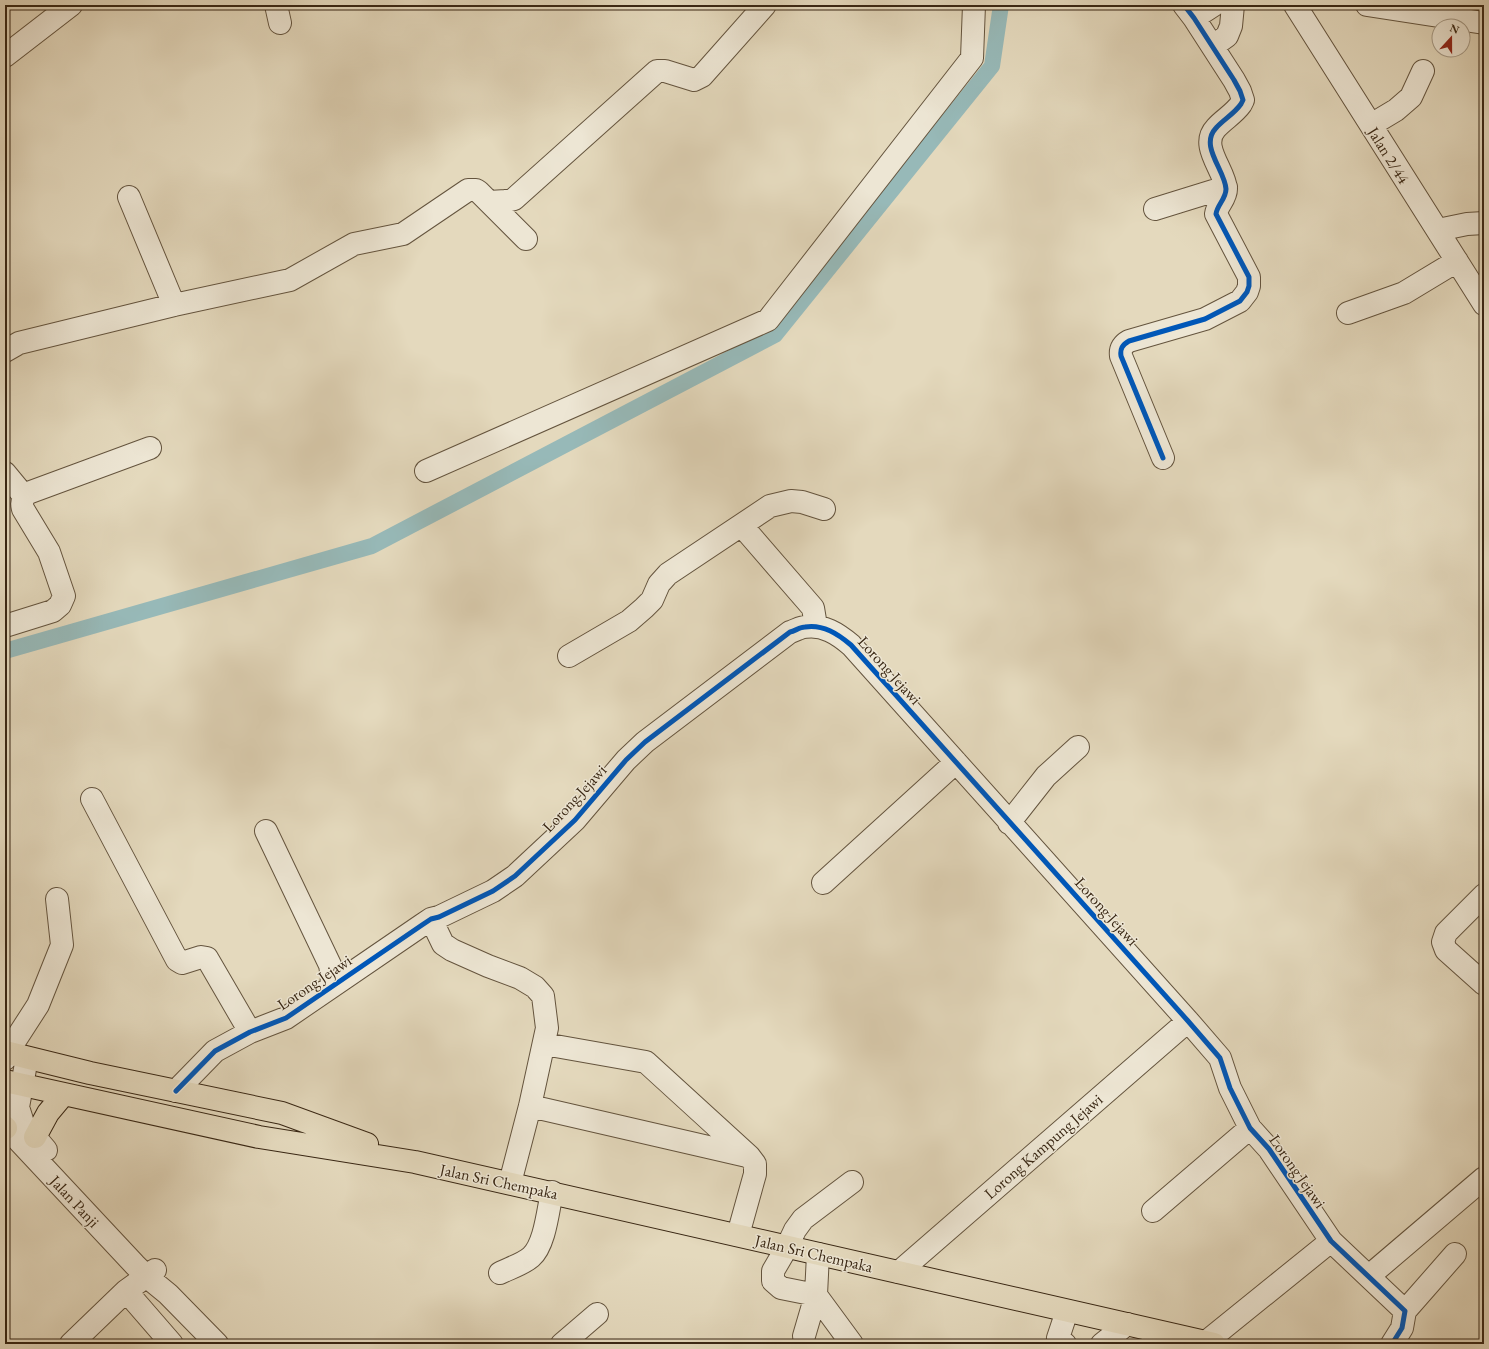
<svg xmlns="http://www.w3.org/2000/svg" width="1489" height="1349" font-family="'EB Garamond',serif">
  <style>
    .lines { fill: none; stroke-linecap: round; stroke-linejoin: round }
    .canal { stroke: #97b9b8; stroke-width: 16 }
    .minor-casing { stroke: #64543e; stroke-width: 24 }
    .major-casing { stroke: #392714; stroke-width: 24 }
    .minor { stroke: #ede6d4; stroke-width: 22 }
    .major { stroke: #e4d9bd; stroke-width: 22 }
    .cycleway-casing { stroke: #ede6d4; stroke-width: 8 }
    .cycleway { stroke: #0057b8; stroke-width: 5 }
    .labels { text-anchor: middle; stroke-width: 3; stroke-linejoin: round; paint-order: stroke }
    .street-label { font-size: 16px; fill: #392714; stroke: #ede6d4 }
  </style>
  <rect width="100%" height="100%" fill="#e4d9bd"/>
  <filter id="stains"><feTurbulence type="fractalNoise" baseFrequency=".005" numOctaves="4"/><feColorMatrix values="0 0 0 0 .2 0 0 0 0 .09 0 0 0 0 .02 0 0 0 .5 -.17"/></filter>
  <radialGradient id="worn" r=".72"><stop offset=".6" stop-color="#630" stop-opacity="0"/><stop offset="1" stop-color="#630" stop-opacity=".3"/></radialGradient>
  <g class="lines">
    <path class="canal" d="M5,651L372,546L775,335L992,66L1001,5"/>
    <g class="minor-casing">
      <path id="minor" d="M276,5L280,23
        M1295,5L1484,304
        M1367,5L1484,23
        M1194,18L1214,5
        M1213,46L1227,36L1231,26L1233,5
        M5,56L71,5
        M1371,125L1396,110L1411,97L1423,71
        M129,197L174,305
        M489,202L506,201L514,199L657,71H665L694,80L702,76L765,5
        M1155,209L1226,187
        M1438,230L1467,224L1484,223
        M1348,313L1404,293L1457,261
        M5,351L19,343L174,305L290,280L354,244L403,234L468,190H476L479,192L526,239
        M1163,458L1121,356C1120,349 1122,345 1129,341L1205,319L1240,301L1247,292L1249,286V277L1216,214C1217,205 1226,199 1226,189C1225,170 1199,146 1216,128C1224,119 1234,114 1241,104L1243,100L1240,91L1234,80L1194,18L1184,5
        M426,471L768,320L972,58L974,5
        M5,473L24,496
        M742,526L813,608L816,626
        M5,626L53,611L60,605L64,596L49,552L23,509C21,502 22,498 28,493L150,448
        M569,656L629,621L644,608L652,600L659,584L668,574L770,506L791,501L802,502L824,509
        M92,799L177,960L182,963L201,957L207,958L250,1032
        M1009,823L1046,776L1078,747
        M266,831L330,965L332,977L331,987
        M823,883L956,762
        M1484,895L1446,933L1443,942L1446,950L1484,984
        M431,919L443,944L452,950L488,966L520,978L535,987L543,996L547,1028L530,1106L510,1183
        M544,1044L646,1062L749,1156L755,1164V1174L738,1235
        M27,1058L18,1107L23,1123L46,1150
        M5,1059L7,1053L38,1005L62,945L57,899
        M176,1091L215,1051L250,1032L286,1018L422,925L431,919L439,917L493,891L515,876L575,820L626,760L645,742L790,632C795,631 800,627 805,627C823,624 838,634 851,645L1188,1021L1220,1058L1230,1088L1250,1128L1269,1149L1331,1241L1405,1311L1402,1328L1392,1344
        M530,1106L747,1156
        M5,1126L135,1265L146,1276L168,1294L217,1344
        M1153,1211L1250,1128
        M818,1254L816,1295L852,1344
        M899,1272L1188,1021
        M500,1273C510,1268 523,1264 531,1257C545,1245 548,1210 552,1192
        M1369,1276L1484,1178
        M126,1291L172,1344
        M1405,1311L1455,1254
        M804,1336L816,1295L781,1288L773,1281V1271L787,1247L795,1230L803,1219L852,1182
        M71,1344L126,1291L155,1270
        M562,1344L597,1314
        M1065,1344L1058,1338L1067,1311
        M1102,1344L1127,1324
        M1206,1344V1342L1331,1241"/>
    </g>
    <g class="major-casing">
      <path id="major" d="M5,1052L90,1073L282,1113L367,1144
        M5,1081L259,1137L415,1162L1214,1344
        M5,1127L6,1128
        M35,1137L48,1113L63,1095"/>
    </g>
    <use href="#minor" class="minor"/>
    <use href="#major" class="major"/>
    <g class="cycleway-casing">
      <path id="cycleway" d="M1163,458L1121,356C1120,349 1122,345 1129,341L1205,319L1240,301L1247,292L1249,286V277L1216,214C1217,205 1226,199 1226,189C1225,170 1199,146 1216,128C1224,119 1234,114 1241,104L1243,100L1240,91L1234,80L1194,18L1184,5
        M176,1091L215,1051L250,1032L286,1018L422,925L431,919L439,917L493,891L515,876L575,820L626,760L645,742L790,632C795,631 800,627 805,627C823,624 838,634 851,645L1188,1021L1220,1058L1230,1088L1250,1128L1269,1149L1331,1241L1405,1311L1402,1328L1392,1344"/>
    </g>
    <use href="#cycleway" class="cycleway"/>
  </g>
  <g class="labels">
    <g class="street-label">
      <text transform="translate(1389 155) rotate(58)" y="6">Jalan 2/44</text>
      <text transform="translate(890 670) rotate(48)" y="6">Lorong Jejawi</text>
      <text transform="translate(574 798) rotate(-47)" y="6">Lorong Jejawi</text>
      <text transform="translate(1107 911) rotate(48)" y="6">Lorong Jejawi</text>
      <text transform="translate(314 982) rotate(-34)" y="6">Lorong Jejawi</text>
      <text transform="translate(1043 1146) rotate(-41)" y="6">Lorong Kampung Jejawi</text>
      <text transform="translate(1298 1171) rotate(55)" y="6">Lorong Jejawi</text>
      <text transform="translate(499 1181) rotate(12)" y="6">Jalan Sri Chempaka</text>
      <text transform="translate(75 1201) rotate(47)" y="6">Jalan Panji</text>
      <text transform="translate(814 1253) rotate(13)" y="6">Jalan Sri Chempaka</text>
    </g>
  </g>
  <rect width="1489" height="1349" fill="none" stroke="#e4d9bd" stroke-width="20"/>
  <rect x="6" y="6" width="1477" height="1337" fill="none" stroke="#392714" stroke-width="2"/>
  <rect x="10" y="10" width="1469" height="1329" fill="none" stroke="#392714"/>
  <g transform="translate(1451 38) rotate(21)"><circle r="19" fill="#ede6d4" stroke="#a59a87"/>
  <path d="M0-3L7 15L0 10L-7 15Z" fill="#8f2418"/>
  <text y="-6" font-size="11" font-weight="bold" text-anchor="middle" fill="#392714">N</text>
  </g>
  <rect width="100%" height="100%" filter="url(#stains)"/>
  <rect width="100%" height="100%" fill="url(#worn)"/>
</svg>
